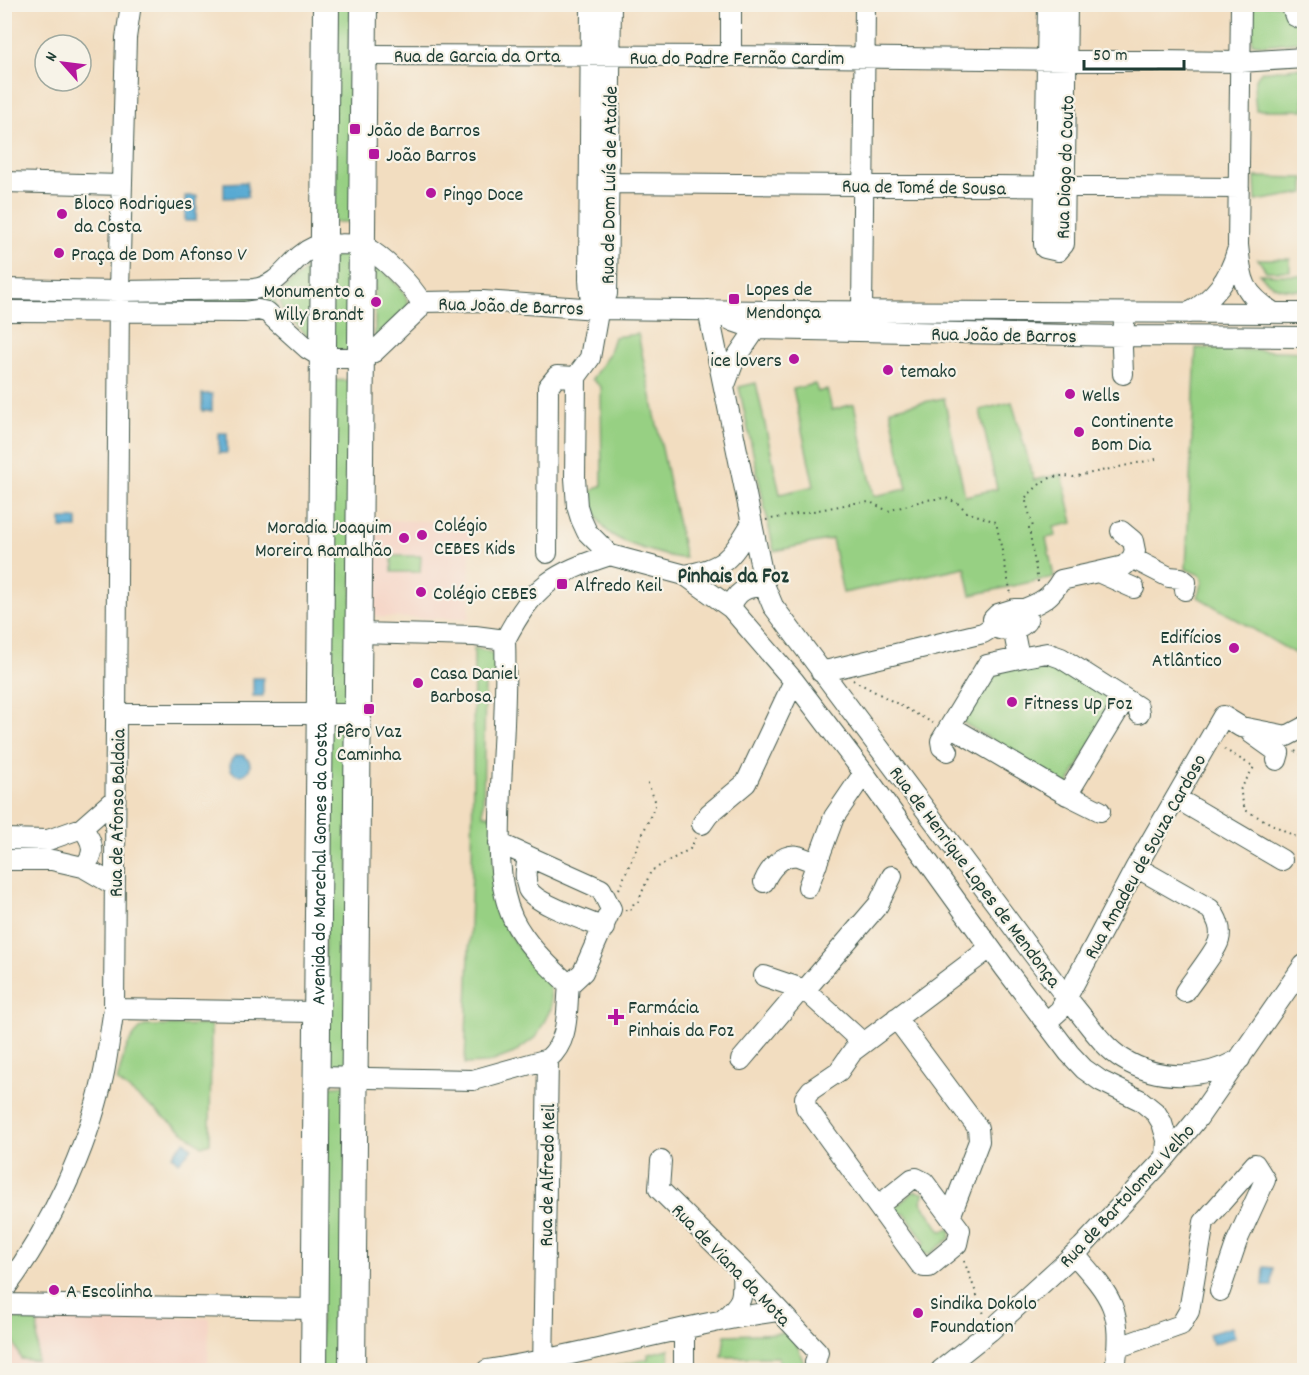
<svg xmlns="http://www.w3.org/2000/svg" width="1309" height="1375" font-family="Dekko,sans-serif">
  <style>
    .built { fill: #f5d2c3 }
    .green { fill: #97d083; stroke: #5b865c; stroke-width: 1.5 }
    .water { fill: #58aad3; stroke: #3c7484; stroke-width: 1.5 }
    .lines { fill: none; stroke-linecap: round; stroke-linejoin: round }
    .minor-casing { stroke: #3f5549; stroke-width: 22 }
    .major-casing { stroke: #3f5549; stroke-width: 28 }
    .path { stroke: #3f5549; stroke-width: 2; stroke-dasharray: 1.5 4.5; stroke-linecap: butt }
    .minor { stroke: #fff; stroke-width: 20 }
    .major { stroke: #fff; stroke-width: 26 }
    .poi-dot { fill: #b5179e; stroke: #f7f3e8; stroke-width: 2 }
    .labels { text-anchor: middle; stroke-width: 4.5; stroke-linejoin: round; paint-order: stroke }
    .street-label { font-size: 20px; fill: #1f3d34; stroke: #f7f3e8 }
    .poi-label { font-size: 20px; fill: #1f3d34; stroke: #f7f3e8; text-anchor: start }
    .neighbourhood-label { font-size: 21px; font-weight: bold; fill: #1f3d34; stroke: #f7f3e8 }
  </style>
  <rect width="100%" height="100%" fill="#f7f3e8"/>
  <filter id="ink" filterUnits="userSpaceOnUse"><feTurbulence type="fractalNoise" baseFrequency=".0167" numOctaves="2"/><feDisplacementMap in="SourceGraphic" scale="12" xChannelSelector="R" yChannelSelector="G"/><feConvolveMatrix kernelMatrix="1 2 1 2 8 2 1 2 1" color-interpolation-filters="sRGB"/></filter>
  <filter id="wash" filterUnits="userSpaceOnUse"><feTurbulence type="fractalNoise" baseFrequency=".008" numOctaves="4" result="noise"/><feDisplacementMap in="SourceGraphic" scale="24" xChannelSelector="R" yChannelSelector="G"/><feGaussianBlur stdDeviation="1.35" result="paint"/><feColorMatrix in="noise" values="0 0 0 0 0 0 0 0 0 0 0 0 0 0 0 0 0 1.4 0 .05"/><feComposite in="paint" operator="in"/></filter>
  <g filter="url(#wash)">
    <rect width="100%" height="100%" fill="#f2ddc0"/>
    <path class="built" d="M374,520L470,522L469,619L380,617L375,615L372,610Z
      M61,1316L209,1318L208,1370H5L4,1321L27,1317Z"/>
    <path class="green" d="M332,5H357L356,222H331Z
      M1253,5H1304V41L1264,45L1252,43Z
      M1304,67V110H1256C1255,98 1251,80 1261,72Z
      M1255,177L1304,178V193L1256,201Z
      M331,253H356L355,351H330Z
      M1258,259H1290V271H1266Z
      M309,266L313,268L312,334L310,335H307L282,310L280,300L285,289Z
      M375,266H379C388,277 409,292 408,306L377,337H375Z
      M1260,274L1304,276V290C1286,290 1272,290 1260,274Z
      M280,288L275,300L278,310L143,303V297Z
      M638,334L685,558C672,558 661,554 648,550C614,540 593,530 592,491L602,485L601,387L592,379L608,355L614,337Z
      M1196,348L1304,352V659L1198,597L1203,581L1200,575L1186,569Z
      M329,380L354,381L351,707H326Z
      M756,383L780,494L814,486L793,389L815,384L818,392L827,389L832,410L854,404L874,496L907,489L890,409L944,398L965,496L997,489L980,410L1012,402L1034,480L1062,474L1073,523L1054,527L1056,536L1046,538L1054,577L971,595L965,567L843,593L832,539L774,551L739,387Z
      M392,556H421L420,572H392Z
      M474,648L488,651L496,657V671L492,679L485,680L483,815H494V899L501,919L516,944L528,959L545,975L550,988L551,1008L537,1036L514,1053L488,1063L465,1064L472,869Z
      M1047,658L1114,701L1067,786L962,722L993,668Z
      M326,723H351L347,1068H324Z
      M211,1025L210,1143L202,1146L117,1081C123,1060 125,1039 144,1026Z
      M346,1085V1370H320L322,1087Z
      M915,1191L924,1193L921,1202L941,1231L951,1229L950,1238L930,1254L920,1253L925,1242L905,1213L893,1215L894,1208Z
      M27,1317H38L37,1361L21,1359L5,1321Z
      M789,1333L798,1347L806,1370H779V1357H722L725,1335Z
      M669,1349V1370H601L648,1359V1354Z"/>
    <path class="water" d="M247,182L248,197L224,198V183Z
      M185,196H197L196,221H185Z
      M202,394H212V411H202Z
      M219,433H227V453H219Z
      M61,519H77V528H61Z
      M253,678H263V696H253Z
      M230 765a10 10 0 1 1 20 0a10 10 0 1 1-20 0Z
      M185,1141L192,1148L179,1162L172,1155Z
      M1264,1267L1273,1268L1272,1286H1263Z
      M1232,1327L1235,1337L1212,1344L1209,1334Z"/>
  </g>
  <g filter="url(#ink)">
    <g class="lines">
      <g class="minor-casing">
        <path id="minor" d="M591,4L589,279L590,294L597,309V318L590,358L576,377L575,478L577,506L581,519L587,532L610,555L685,575L731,608L794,681L864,773L1004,967L1069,1053L1084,1069L1101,1081L1140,1100L1156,1113L1162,1123L1167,1140L1166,1157
          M1048,4L1044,244L1045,248L1058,251L1064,244L1067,4
          M1241,4L1238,245C1242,282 1242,292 1274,313
          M1291,4L1295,16L1304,20
          M364,55L731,56L1241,62L1304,58
          M731,56V4
          M4,182L122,185
          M608,183L1239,188
          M4,289L119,291L254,289C283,285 290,257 314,247C322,244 358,243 365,247C383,257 411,284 421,302
          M421,302L483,301L597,309L779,311L1304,313
          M597,309L607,294L611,4
          M708,310L765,587L773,606C850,710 928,813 1005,916C1029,949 1054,982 1080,1014C1093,1030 1105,1048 1123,1059C1159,1082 1204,1079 1240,1059
          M4,311L245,312L258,310L267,312L308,349L323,358H361L374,352L418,310L421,302
          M862,312L865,4
          M1189,313C1215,298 1229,279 1237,251
          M719,314L733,321L756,329L1123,336L1304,337
          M1123,374L1122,348L1124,323
          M725,385L734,361L756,329
          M1121,531L1133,541L1135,551L1132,558
          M547,553L548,387L557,376L576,377
          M1098,572L1124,566L1132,558L1169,577L1181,578L1186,582L1185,590
          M685,575C727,568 731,557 752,523
          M731,608C736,590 748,586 765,587
          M1014,609H1024C1039,625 1004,636 994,626L993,619L998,614Z
          M1024,609C1042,602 1051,597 1061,580L1098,572L1134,588
          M358,633L475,636L505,640
          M1019,658L1047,653L1061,658L1138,707L1139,713
          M821,672L983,633L994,626
          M117,714H358
          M950,726L1062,792L1100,811
          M1251,733L1279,753L1277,760
          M948,751L942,747L941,741L987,665L1019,658L1013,628
          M1067,795L1125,699
          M1176,798L1282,860
          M702,824L709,814L746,783L794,681
          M82,828C93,841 97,854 83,867
          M4,839L48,840L82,828L115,799
          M499,843L601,889L611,909L583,972L569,985
          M528,857C526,868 524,878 528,889C535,904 588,921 604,928
          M4,860H52L83,867L114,885
          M1136,867L1210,909C1217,917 1222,929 1219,940C1217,950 1192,981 1185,992
          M764,882C769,870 782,853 798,856C804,858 811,861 817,864
          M808,887L834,817L864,773
          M764,976L805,990L863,1043
          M114,1009L317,1012
          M896,1018L978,1128L979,1141L950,1217
          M1042,1018H1051L1060,1010L1136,867L1223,716L1241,727L1287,736L1304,727
          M741,1060L797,994L805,990L878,905L892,876
          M317,1077L473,1080L548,1059
          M661,1161L659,1189L742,1271L818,1352L815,1363
          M878,1206L912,1179L916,1178L924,1182L960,1230L957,1244L929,1267H924L920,1264L806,1107L805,1098L811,1090L839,1071L853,1051L990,948
          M1074,1254C1113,1298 1123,1310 1115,1370
          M4,1290C49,1231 87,1149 103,1077C108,1055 110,1031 114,1009L119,291L126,38L131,4
          M4,1304L314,1309
          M724,1319C744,1300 743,1298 742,1271
          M1119,1347L1181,1325L1189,1311L1204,1222L1255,1164L1265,1180L1237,1241L1220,1291
          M487,1370C585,1355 680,1325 777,1311
          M543,1370L548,1059C570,1040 566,1012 569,985C548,965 526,945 513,919C495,881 500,828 501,787C503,739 507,689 505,640C534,585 552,574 610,555
          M684,1370V1329
          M941,1370L990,1331L1082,1247L1166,1157L1198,1118L1304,965"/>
      </g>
      <g class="major-casing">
        <g id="major">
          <path id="s1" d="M314,1370L326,4"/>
          <path d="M352,1370L364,4"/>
        </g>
      </g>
      <path class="path" d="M766,520L855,503L870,502L888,511L925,500L946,498L959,504L967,512L996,522L1011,594
        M1038,582L1029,528L1033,527L1025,498C1042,482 1048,473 1073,477L1156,459
        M853,680L933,723
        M1224,749L1254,767L1240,790L1245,810L1304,841
        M1295,751L1304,757
        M619,889L656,803L647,781
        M625,910L630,911L634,903L638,902L651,871L690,849L695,838
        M964,1261L984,1314"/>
      <use href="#minor" class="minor"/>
      <use href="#major" class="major"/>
    </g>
  </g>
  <g class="poi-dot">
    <rect x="349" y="123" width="12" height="12" rx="3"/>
    <rect x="368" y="148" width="12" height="12" rx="3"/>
    <circle cx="431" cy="193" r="6"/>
    <circle cx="62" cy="214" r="6"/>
    <circle cx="59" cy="253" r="6"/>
    <rect x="728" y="293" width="12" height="12" rx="3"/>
    <circle cx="376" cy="302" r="6"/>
    <circle cx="794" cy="359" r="6"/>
    <circle cx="888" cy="370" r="6"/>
    <circle cx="1070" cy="394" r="6"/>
    <circle cx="1079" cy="432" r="6"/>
    <circle cx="422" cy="535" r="6"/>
    <circle cx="404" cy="538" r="6"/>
    <rect x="556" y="578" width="12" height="12" rx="3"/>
    <circle cx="421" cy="592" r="6"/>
    <circle cx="1234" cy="648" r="6"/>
    <circle cx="418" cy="683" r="6"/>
    <circle cx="1012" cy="702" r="6"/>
    <rect x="363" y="703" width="12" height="12" rx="3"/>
    <path d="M613 1008h6v6h6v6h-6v6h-6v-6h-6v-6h6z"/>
    <circle cx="54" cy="1290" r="6"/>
    <circle cx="918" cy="1313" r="6"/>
  </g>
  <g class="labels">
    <g class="street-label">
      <text x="477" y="62">Rua de Garcia da Orta</text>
      <text x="737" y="64">Rua do Padre Fernão Cardim</text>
      <text transform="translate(1064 167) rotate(-88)" y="7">Rua Diogo do Couto</text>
      <text transform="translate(608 185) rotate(-89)" y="7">Rua de Dom Luís de Ataíde</text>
      <text transform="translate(924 186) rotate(1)" y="7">Rua de Tomé de Sousa</text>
      <text transform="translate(511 305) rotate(2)" y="7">Rua João de Barros</text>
      <text transform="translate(1004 334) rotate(1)" y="7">Rua João de Barros</text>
      <text transform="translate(116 813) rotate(-89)" y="7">Rua de Afonso Baldaia</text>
      <text transform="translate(1144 856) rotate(-61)" y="7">Rua Amadeu de Souza Cardoso</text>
      <text dy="7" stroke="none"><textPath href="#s1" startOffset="506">Avenida do Marechal Gomes da Costa</textPath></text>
      <text transform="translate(976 876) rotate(53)" y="7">Rua de Henrique Lopes de Mendonça</text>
      <text transform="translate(546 1175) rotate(-89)" y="7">Rua de Alfredo Keil</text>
      <text transform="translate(1126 1195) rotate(-47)" y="7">Rua de Bartolomeu Velho</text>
      <text transform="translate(732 1264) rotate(46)" y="7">Rua de Viana da Mota</text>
    </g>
    <g class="poi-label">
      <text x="367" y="136">João de Barros</text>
      <text x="386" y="161">João Barros</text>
      <text x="443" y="200">Pingo Doce</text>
      <text x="74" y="209">Bloco Rodrigues<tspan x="74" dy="23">da Costa</tspan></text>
      <text x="71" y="260">Praça de Dom Afonso V</text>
      <text x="746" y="295">Lopes de<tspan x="746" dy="23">Mendonça</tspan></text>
      <text x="364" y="297" text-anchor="end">Monumento a<tspan x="364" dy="23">Willy Brandt</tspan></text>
      <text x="782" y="366" text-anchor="end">ice lovers</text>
      <text x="900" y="377">temako</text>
      <text x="1082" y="401">Wells</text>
      <text x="1091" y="427">Continente<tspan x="1091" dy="23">Bom Dia</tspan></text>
      <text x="434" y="531">Colégio<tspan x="434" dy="23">CEBES Kids</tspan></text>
      <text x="392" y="533" text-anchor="end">Moradia Joaquim<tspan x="392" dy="23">Moreira Ramalhão</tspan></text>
      <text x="574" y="591">Alfredo Keil</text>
      <text x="433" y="599">Colégio CEBES</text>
      <text x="1222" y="643" text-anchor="end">Edifícios<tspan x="1222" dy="23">Atlântico</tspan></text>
      <text x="430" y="679">Casa Daniel<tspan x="430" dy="23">Barbosa</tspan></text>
      <text x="1024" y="709">Fitness Up Foz</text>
      <text x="369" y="737" text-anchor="middle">Pêro Vaz<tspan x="369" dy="23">Caminha</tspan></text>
      <text x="628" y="1013">Farmácia<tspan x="628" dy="23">Pinhais da Foz</tspan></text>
      <text x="66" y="1297">A Escolinha</text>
      <text x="930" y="1309">Sindika Dokolo<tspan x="930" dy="23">Foundation</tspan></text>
    </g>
    <g class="neighbourhood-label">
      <text x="733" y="582">Pinhais da Foz</text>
    </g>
  </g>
  <rect width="1309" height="1375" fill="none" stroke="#f7f3e8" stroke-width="24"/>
  <g transform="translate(63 63) rotate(298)"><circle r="28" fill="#f7f3e8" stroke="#a1aaa0" stroke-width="1.5"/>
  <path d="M0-4.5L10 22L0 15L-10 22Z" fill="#b5179e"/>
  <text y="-9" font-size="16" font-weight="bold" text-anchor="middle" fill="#1f3d34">N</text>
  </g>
  <path d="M1084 60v9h100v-9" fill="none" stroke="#1f3d34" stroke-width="3"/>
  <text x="1093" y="60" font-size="18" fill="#1f3d34" stroke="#f7f3e8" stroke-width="4.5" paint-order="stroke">50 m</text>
</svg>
